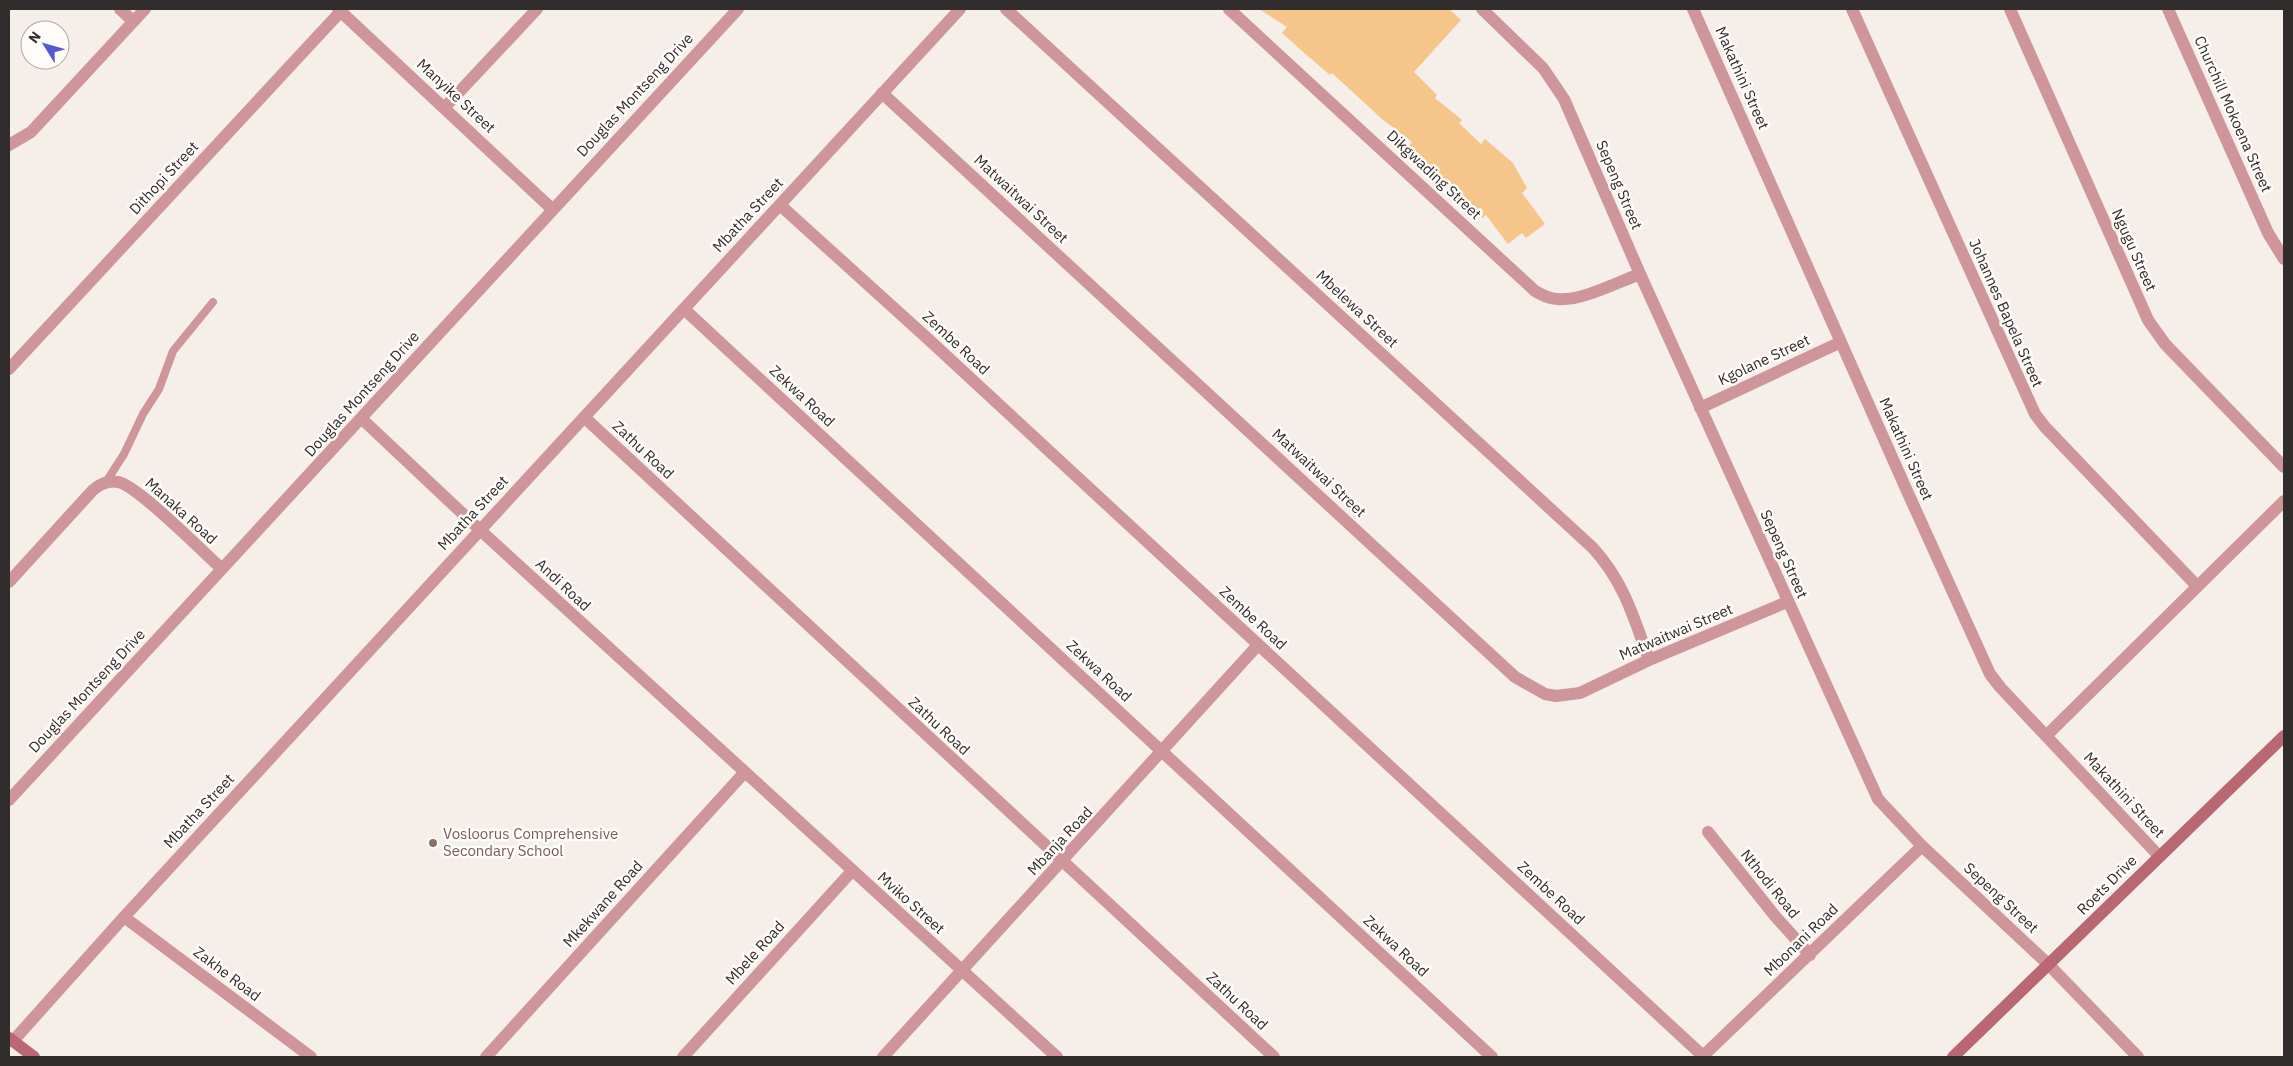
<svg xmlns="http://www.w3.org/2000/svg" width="2293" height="1066" font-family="'IBM Plex Sans',sans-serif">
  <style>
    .building { fill: #f5c589 }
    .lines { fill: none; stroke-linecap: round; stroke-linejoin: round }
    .lane { stroke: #ce959b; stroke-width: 8 }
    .street { stroke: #ce959b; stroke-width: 12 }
    .secondary { stroke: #b86773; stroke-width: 12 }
    .education-dot { fill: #8d6e63; stroke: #fffcfa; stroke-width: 2 }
    .labels { text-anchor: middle; stroke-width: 5; stroke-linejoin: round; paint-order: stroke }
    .street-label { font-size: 15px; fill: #302d2c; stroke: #fffcfa }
    .education-label { font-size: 15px; fill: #785e54; stroke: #fffcfa; text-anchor: start }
  </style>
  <rect width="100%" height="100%" fill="#f5eee9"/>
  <path class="building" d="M1259,9H1449L1461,20L1414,72L1437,95L1435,98L1462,120L1459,123L1481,144L1485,139L1513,163L1527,188L1522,193L1545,224L1526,238L1522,233L1508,244L1486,215L1482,218L1470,207L1472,204L1443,180L1441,182L1428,169L1430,167L1407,148L1412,142L1382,119L1332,73L1330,75L1302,51L1282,33L1287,27Z"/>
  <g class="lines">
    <path class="lane" d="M106,482L124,454L143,414L159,389L173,351L213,302"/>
    <path class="street" d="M120,9L133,21
      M338,9L552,209
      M1006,9L1593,548C1624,582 1634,618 1649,660
      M1229,9L1535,291C1542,295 1549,299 1557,299C1580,302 1618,282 1640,274
      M1482,9L1543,68L1564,99L1640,274L1878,799L1922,846L2049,965L2138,1057
      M1693,9L1907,491L1990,674L2000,687L2159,856
      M1852,9L2035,414L2045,427L2197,586
      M2010,9L2148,320L2165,344L2284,467
      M2168,9L2268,233L2284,259
      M882,93L1515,677L1545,694L1556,696L1580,693L1649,660L1787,602
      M445,107L537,9
      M9,145L31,132L145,9
      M780,205L927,338L1703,1056
      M684,309L1492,1057
      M9,369L343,9
      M1700,408L1841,342
      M584,417L1274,1057
      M362,419L480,530L1057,1057
      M9,582L93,490C100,484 108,480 118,482C136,484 204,553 222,569
      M2046,736L2284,501
      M9,800L738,9
      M1708,832L1775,916L1810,955
      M124,917L311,1057
      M13,1041L124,917L960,9
      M486,1057L744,773
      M683,1057L852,871
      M883,1057L1258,645
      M1702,1057L1922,846"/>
    <path class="secondary" d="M9,1038L34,1057
      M1953,1057L2284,736"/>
  </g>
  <circle class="education-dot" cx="433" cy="843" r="5"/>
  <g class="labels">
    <g class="street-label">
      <text transform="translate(1742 78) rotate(66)" y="5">Makathini Street</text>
      <text transform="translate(635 95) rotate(-47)" y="5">Douglas Montseng Drive</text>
      <text transform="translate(456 96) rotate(43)" y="5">Manyike Street</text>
      <text transform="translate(2233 114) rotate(66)" y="5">Churchill Mokoena Street</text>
      <text transform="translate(1434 175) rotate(43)" y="5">Dikgwading Street</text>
      <text transform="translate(164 178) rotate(-47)" y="5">Dithopi Street</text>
      <text transform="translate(1619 185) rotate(67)" y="5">Sepeng Street</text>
      <text transform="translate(1021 199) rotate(43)" y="5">Matwaitwai Street</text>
      <text transform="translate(748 215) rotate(-47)" y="5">Mbatha Street</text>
      <text transform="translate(2134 250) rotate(66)" y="5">Ngugu Street</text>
      <text transform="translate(1357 309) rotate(43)" y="5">Mbelewa Street</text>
      <text transform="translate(2006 313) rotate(66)" y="5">Johannes Bapela Street</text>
      <text transform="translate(956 343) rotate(43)" y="5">Zembe Road</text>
      <text transform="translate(1764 360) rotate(-25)" y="5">Kgolane Street</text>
      <text transform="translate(362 394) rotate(-48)" y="5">Douglas Montseng Drive</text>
      <text transform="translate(802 396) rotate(43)" y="5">Zekwa Road</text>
      <text transform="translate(1906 449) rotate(66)" y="5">Makathini Street</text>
      <text transform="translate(643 450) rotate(43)" y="5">Zathu Road</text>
      <text transform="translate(1319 473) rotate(43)" y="5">Matwaitwai Street</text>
      <text transform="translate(181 511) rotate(42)" y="5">Manaka Road</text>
      <text transform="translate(473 513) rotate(-47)" y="5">Mbatha Street</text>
      <text transform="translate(1784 554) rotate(66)" y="5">Sepeng Street</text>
      <text transform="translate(563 585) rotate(43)" y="5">Andi Road</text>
      <text transform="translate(1253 618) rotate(43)" y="5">Zembe Road</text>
      <text transform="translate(1676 632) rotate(-23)" y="5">Matwaitwai Street</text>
      <text transform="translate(1099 671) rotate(43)" y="5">Zekwa Road</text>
      <text transform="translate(87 691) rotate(-47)" y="5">Douglas Montseng Drive</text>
      <text transform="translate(939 726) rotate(43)" y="5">Zathu Road</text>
      <text transform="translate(2124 795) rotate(47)" y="5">Makathini Street</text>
      <text transform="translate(199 811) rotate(-47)" y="5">Mbatha Street</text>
      <text transform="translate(1060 841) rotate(-47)" y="5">Mbanja Road</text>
      <text transform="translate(1770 884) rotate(51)" y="5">Nthodi Road</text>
      <text transform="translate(2107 885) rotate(-45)" y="5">Roets Drive</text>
      <text transform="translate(1551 893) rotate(43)" y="5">Zembe Road</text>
      <text transform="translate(2001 898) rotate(43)" y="5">Sepeng Street</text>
      <text transform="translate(911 903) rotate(42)" y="5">Mviko Street</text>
      <text transform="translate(603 904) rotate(-48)" y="5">Mkekwane Road</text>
      <text transform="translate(1801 940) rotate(-44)" y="5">Mbonani Road</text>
      <text transform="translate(1396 946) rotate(43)" y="5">Zekwa Road</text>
      <text transform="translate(755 953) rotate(-48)" y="5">Mbele Road</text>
      <text transform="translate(227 974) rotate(37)" y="5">Zakhe Road</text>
      <text transform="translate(1237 1001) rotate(43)" y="5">Zathu Road</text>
    </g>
    <g class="education-label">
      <text x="443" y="839">Vosloorus Comprehensive<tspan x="443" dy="17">Secondary School</tspan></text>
    </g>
  </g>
  <rect width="2293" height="1066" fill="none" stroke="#302d2c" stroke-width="20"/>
  <g transform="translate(45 45) rotate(307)"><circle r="24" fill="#fffcfa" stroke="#aca9a8"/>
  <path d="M0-4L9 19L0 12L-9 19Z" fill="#535bd1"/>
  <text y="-8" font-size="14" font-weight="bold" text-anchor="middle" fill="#302d2c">N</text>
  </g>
</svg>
